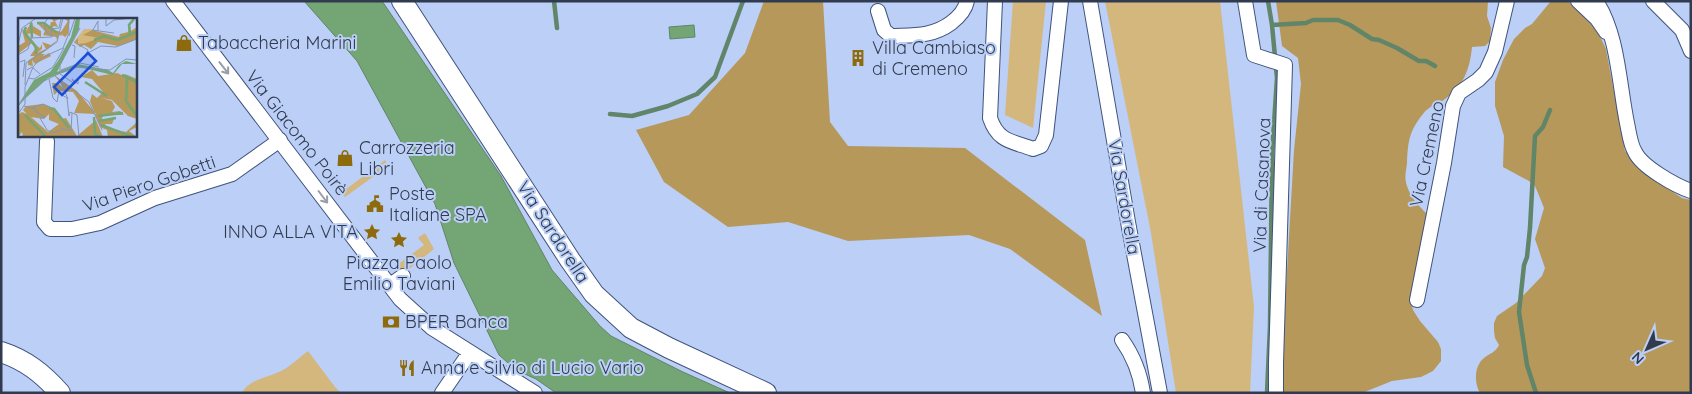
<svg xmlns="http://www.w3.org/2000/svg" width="1692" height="394" font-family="Quicksand,sans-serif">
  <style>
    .green { fill: #d4b77d }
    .forest { fill: #b6985b }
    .water { fill: #74a574; stroke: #608569 }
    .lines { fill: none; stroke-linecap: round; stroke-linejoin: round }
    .stream { stroke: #608569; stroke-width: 4.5 }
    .street-casing { stroke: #3f537d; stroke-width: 16 }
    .secondary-casing { stroke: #3f537d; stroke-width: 22 }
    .street { stroke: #fff; stroke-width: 14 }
    .secondary { stroke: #fff; stroke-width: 20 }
    .oneway { stroke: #989da7 }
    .labels { text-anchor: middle; stroke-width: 4; stroke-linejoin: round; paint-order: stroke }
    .poi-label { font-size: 18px; fill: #313b4f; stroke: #bbcff7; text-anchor: start }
    .street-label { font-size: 18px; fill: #313b4f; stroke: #bbcff7 }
    .inset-river { fill: none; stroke: #74a574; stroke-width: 2.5 }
    .inset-road { fill: none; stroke: #8494b4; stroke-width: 1 }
    .view { fill: #1d4ed8; fill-opacity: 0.15; stroke: #1d4ed8; stroke-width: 2.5 }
    .inset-edge { fill: none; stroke: #313b4f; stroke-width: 2.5 }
  </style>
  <rect width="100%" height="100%" fill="#bbcff7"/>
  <path class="green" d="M1013,1H1046L1033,128L1005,115Z
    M1105,1H1220L1254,307L1250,393H1176L1151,233Z
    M385,160L388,166L345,197L341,193Z
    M425,233L434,249L404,273L397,265L424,245L418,238Z
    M308,351L335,387L341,393H242C248,379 271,377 283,370C292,365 300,357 308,351Z"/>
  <path class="forest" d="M764,1H823L830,122L848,146L965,148L1085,240L1102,316L1010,249L969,235L848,241L788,222L728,227L664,182L636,130L689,115L745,53Z
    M1276,1H1488L1487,16L1491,28L1490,41L1485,46L1472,47C1470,68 1464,86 1445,99C1438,105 1428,106 1423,114C1409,131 1408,142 1407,163C1406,172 1404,178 1407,186C1411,198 1418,205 1427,214L1410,298L1413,310L1420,321L1438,342L1441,349V361L1433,371L1421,377L1392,381L1362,393H1284L1283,341L1294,150L1301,84L1298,58L1282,46Z
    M1551,1H1568L1597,30L1606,49L1625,151L1647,175L1682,198L1691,200V393H1480C1474,383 1474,366 1484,358C1490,353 1495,353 1499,345L1495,338L1494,331V323L1497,316L1516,303L1542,276L1545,268L1535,239L1544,208L1538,193L1535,186L1529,181L1503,167L1504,136L1495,106V82L1503,60L1514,39L1525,28L1532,24Z"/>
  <path class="water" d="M304,1H382L501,176L552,270L600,326L611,336L683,372L730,393H556L536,379L516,370L499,355L454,263L435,204L357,61Z
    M694,25L695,37L670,39L669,27Z"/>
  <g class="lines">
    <path class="stream" d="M554,1L557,28
      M1272,25L1306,23L1313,20H1338L1350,25L1372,39L1379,40L1397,48L1419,61H1426L1435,66
      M610,114L632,116L668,106L697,94L715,77L743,1
      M1267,393L1270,326L1272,154L1277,78L1272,25L1268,1
      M1536,393L1527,365L1519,312L1524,265L1527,257L1530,228L1535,136L1543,127L1550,110"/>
    <g class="street-casing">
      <path id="street" d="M173,1L400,299L432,328L535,393
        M995,1L990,118C998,142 1012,141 1033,149L1041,146L1046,135L1061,1
        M1090,1L1128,222L1160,393
        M1245,1L1254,55L1285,65L1276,363V393
        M1578,1L1597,19L1606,32
        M1596,1C1618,34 1619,84 1627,123C1629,132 1630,144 1635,152C1642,167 1676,186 1691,191
        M1653,1L1682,30L1691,51
        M878,11L884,30L891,36C913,35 932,37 951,23C959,17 965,11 967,1
        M47,141L44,222L50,229H72L100,223L155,198L232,174L280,140
        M390,285L403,276
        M1417,300L1444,163L1453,106L1459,93L1478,80L1486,72L1495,52L1507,1
        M1122,340C1134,357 1140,373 1143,393
        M442,393L470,352"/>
    </g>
    <g class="secondary-casing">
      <path id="secondary" d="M402,1L570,260L594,294L631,328L669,348L766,393
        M1,352C26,360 43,374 60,393"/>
    </g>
    <use href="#street" class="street"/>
    <use href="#secondary" class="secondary"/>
  </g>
  <defs><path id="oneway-shaft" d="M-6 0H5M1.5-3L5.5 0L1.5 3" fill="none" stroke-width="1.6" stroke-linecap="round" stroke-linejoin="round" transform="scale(1.25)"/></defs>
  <g class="oneway">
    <use href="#oneway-shaft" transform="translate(224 68) rotate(52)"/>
    <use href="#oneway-shaft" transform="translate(323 197) rotate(53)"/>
  </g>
  <defs>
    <g id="shop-bare" transform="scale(1.35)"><path d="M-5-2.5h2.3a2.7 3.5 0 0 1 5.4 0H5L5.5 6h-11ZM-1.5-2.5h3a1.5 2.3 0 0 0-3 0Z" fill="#8d6a0c" stroke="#bbcff7" stroke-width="2.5" paint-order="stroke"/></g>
    <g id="building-bare" transform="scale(1.35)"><path d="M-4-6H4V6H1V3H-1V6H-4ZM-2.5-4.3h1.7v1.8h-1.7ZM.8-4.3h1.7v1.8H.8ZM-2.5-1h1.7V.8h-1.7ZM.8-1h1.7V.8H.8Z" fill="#8d6a0c" stroke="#bbcff7" stroke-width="2.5" paint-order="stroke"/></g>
    <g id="civic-bare" transform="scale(1.35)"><path d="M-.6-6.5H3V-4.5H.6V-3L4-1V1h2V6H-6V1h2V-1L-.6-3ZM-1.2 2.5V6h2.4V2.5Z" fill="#8d6a0c" stroke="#bbcff7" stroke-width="2.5" paint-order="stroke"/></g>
    <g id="sight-bare" transform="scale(1.35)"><path d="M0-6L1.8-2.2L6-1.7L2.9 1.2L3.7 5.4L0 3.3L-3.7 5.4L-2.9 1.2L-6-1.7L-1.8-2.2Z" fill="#8d6a0c" stroke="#bbcff7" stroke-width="2.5" paint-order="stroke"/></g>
    <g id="bank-bare" transform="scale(1.35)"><path d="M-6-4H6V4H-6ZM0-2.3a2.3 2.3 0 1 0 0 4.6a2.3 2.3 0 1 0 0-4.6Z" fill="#8d6a0c" stroke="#bbcff7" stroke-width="2.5" paint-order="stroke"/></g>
    <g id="restaurant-bare" transform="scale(1.35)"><path d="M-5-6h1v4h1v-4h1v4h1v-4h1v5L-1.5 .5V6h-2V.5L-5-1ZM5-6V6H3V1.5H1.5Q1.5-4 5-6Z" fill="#8d6a0c" stroke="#bbcff7" stroke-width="2.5" paint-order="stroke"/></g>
  </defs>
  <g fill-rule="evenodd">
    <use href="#shop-bare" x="184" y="43"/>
    <use href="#building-bare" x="858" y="58"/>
    <use href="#shop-bare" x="345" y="158"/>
    <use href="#civic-bare" x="375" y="204"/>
    <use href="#sight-bare" x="372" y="232"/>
    <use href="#sight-bare" x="399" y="240"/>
    <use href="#bank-bare" x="391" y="322"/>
    <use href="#restaurant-bare" x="407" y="368"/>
  </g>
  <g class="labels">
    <g class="poi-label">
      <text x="198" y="49">Tabaccheria Marini</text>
      <text x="872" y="54">Villa Cambiaso<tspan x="872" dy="21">di Cremeno</tspan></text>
      <text x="359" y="154">Carrozzeria<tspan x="359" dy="21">Libri</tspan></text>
      <text x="389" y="200">Poste<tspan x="389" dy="21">Italiane SPA</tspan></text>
      <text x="358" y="238" text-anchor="end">INNO ALLA VITA</text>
      <text x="399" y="269" text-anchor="middle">Piazza Paolo<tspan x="399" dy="21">Emilio Taviani</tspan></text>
      <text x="405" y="328">BPER Banca</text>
      <text x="421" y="374">Anna e Silvio di Lucio Vario</text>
    </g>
    <g class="street-label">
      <text transform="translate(297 133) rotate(52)" y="6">Via Giacomo Poirè</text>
      <text transform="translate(1427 154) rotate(-78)" y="6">Via Cremeno</text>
      <text transform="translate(149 184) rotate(-19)" y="6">Via Piero Gobetti</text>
      <text transform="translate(1262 185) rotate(-88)" y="6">Via di Casanova</text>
      <text transform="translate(1124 197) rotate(80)" y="6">Via Sardorella</text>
      <text transform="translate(553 232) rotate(57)" y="6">Via Sardorella</text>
    </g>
  </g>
  <g transform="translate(18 18)">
    <rect width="119" height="119" fill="#bbcff7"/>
    <path d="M66,11H73L83,19L62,29L56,24Z" fill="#d4b77d"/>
    <path d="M33,0L41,1L37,3L40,9L36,8L33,11L43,14L50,3L45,0H52L50,16L47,19L43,16L44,18L41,17L39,22L34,28L23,36H27L24,39L31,35L33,38L17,46L14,42L15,48L10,47V43L17,38H12L17,31L14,25L0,36V28L7,24L4,11L8,13L14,3L15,8L23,13V19L15,15L9,16L19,28L22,30L24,26V31L19,35L28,31L24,24L33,27L39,22L38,19L25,17L27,13L19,5L32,8L33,4H36ZM112,7L113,13L119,9V21L100,28L80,24L73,31L66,27L62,29L57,23L60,20V26L68,25L81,20L65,17L74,12L101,19L102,16L110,14ZM74,52L80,58L99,55L106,58L107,56L119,61V101L110,98L94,82L83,80L94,83L97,89L94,94L102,93L106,97H85L84,101H96L94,106H87L89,110L108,114L119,104V109L111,113L119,119H90L89,112L82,109L72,83L74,76L79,80L85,74L74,61L63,59ZM37,58L59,73L78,96L56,95L61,83L55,74L41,73L36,77L34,65H40L47,72ZM25,86L37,91L43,101L48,100L59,118L78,102L85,119H5L4,114L0,119V97L4,94L9,96L5,92L8,88ZM31,96V102L41,106L30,114L13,99L26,101Z" fill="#b6985b" fill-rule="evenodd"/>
    <path d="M58,0H62L61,11L39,54L60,46L90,52L95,55L101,47L108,43L119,46H104L95,57L61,49L30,60L0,87L16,62L32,54L40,43L53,19Z" fill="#74a574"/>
    <path class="inset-river" d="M13,5L14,20M19,5H26L39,15M8,9L6,14L18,29V36M112,16L111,7L116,1M76,22L86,18L99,22L119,14M104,57L119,64M109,61L108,83L119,98M67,64L89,78M31,90L36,91L51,110M7,97L28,119M80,98L105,95M76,99L77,116L82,119M81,103L98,100M83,107L115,119"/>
    <path class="inset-road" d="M30,0L26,6L28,14L33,17M88,0V8L96,2L114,0M74,12L96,15M75,12L80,3V13M51,18L57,0M56,24L70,32L68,36L83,28M0,27L4,10L17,1M54,27L57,28L56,40M83,28L98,29L119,21M0,37L10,31L13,20L34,19L33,11L41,10L43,1M2,44L7,42L5,59M9,52L14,49L22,56M43,52L62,45L81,49M42,54V47L62,10M42,56L57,66L54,61L60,66V60M37,58L71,84L84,112M10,60L16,61L35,49L46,30M31,61L35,80L39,84L41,73M43,65L50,81M7,67L8,45L39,24L45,0M41,75L49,80L51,98L52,94L59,97L61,119M0,88L20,66L42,55L58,49L92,52L108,41L119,42M6,88L18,91V94L27,99L22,100L29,112L35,115L45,111L53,113L54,95M13,90L25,86L32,89M0,96L7,86V69L15,49L23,40L45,30L51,15L50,0"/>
    <path class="view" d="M70,35L78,43L44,77L36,69Z"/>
    <rect width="119" height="119" class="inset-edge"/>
  </g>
  <rect width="1692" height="394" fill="none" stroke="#313b4f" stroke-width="5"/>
  <g transform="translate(1647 349) rotate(225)" stroke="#bbcff7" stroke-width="4" paint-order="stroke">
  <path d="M0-4L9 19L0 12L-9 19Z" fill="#313b4f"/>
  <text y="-8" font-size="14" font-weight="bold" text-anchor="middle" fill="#313b4f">N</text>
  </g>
</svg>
